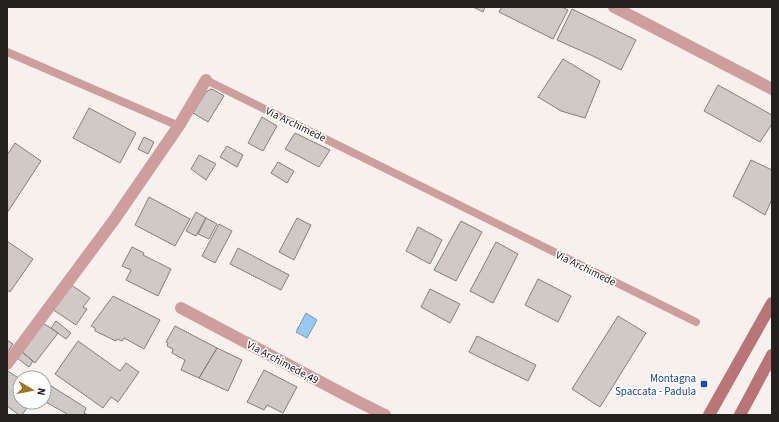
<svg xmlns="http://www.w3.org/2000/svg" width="779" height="422" font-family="'Source Sans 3',sans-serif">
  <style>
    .water { fill: #98caf1; stroke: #7597b2 }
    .building { fill: #cfcac5; stroke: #847f7a }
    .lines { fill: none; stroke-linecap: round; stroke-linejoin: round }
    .service { stroke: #ce9e9e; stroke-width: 8 }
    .minor { stroke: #ce9e9e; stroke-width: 12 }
    .secondary { stroke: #b97576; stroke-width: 12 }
    .transit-dot { fill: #1a4fb4; stroke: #fff; stroke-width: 1.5 }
    .labels { text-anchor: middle; stroke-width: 3; stroke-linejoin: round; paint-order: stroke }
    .street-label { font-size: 11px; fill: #23211f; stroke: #fff }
    .transit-label { font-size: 11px; fill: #164399; stroke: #fff; text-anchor: end }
  </style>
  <rect width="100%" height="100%" fill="#f6f1ec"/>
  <path class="water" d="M306,313L317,320L307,338L296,332Z"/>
  <path class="building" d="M473,7H485L483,12Z
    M502,7H562L568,10L553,39L499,12Z
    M572,9L636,40L621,70L593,56L557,40Z
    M563,59L600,81L585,118L561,111L538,97Z
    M718,85L772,115V124L760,142L704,111Z
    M211,89L214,90L224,96L208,122L193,113L206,92Z
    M89,108L136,133L120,163L73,138Z
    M262,117L277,126L263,151L248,143Z
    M295,133L330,150L319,167L285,149Z
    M144,137L154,142L148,154L138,149Z
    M15,143L41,161L7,213V155Z
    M227,146L243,155L237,167L220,157Z
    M199,155L216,164L206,180L191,169Z
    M751,160L772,170V199L765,215L733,196Z
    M278,162L294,171L287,183L271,173Z
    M149,197L190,219L175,246L135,225Z
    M196,212L206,218L196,236L186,231Z
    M206,218L217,224L209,239L198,234Z
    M297,218L311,225L294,260L279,252Z
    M461,221L482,232L456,281L434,270Z
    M219,224L232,231L215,263L202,256Z
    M418,227L442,240L430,264L406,251Z
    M7,241L33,259L10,292L7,290Z
    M496,242L518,254L493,303L470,291Z
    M132,247L144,253L143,255L171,269L158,296L126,280L131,270L122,266Z
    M238,248L289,275L281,290L230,264Z
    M538,279L571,296L558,322L525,305Z
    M70,284L90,298L83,307L87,309L76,325L52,309Z
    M430,289L460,304L450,323L421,307Z
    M113,296L160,320L144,349L124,338L122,341L117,339L116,341L95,331V328L91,326Z
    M618,316L646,333L600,407L572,389Z
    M56,321L71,333L66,339L51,328Z
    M43,323L58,333L35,363L22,352Z
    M175,326L217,348L199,378L181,370L185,360L172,353L173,349L167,346L168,343L166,342Z
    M477,336L536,365L528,381L469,352Z
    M7,340L13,344L7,353Z
    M78,341L120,371L126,363L139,372L118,402L111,397L103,408L55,374Z
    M217,348L242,360L228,391L199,378Z
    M22,352L33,361L29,367L17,358Z
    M264,370L297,387L283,413L267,405L264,410L247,402Z
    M8,371L20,379V402H31L22,415H19L7,406V373Z
    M48,384L86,408L84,413L88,415H66L67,414L44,401V391Z"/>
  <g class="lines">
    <path class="service" d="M7,52L179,126
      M206,80L696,322"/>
    <path class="minor" d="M614,7L772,89
      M181,308L351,398L385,415
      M7,364L114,220L180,124L206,80"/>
    <path class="secondary" d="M709,415L772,303
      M740,415L772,355"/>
  </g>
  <rect class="transit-dot" x="700" y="380" width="8" height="8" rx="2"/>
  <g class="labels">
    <g class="street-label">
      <text transform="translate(296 124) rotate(26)" y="4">Via Archimede</text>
      <text transform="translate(586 268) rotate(26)" y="4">Via Archimede</text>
      <text transform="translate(283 362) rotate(28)" y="4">Via Archimede,49</text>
    </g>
    <g class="transit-label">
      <text x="696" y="382">Montagna<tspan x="696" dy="13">Spaccata - Padula</tspan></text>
    </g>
  </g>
  <rect width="779" height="422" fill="none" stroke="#23211f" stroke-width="16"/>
  <g transform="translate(32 390) rotate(100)"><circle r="19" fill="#ffffff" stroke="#a7a6a5"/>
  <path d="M0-3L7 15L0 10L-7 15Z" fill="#9a7a23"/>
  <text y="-6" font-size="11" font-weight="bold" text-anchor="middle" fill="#23211f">N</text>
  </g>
</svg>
